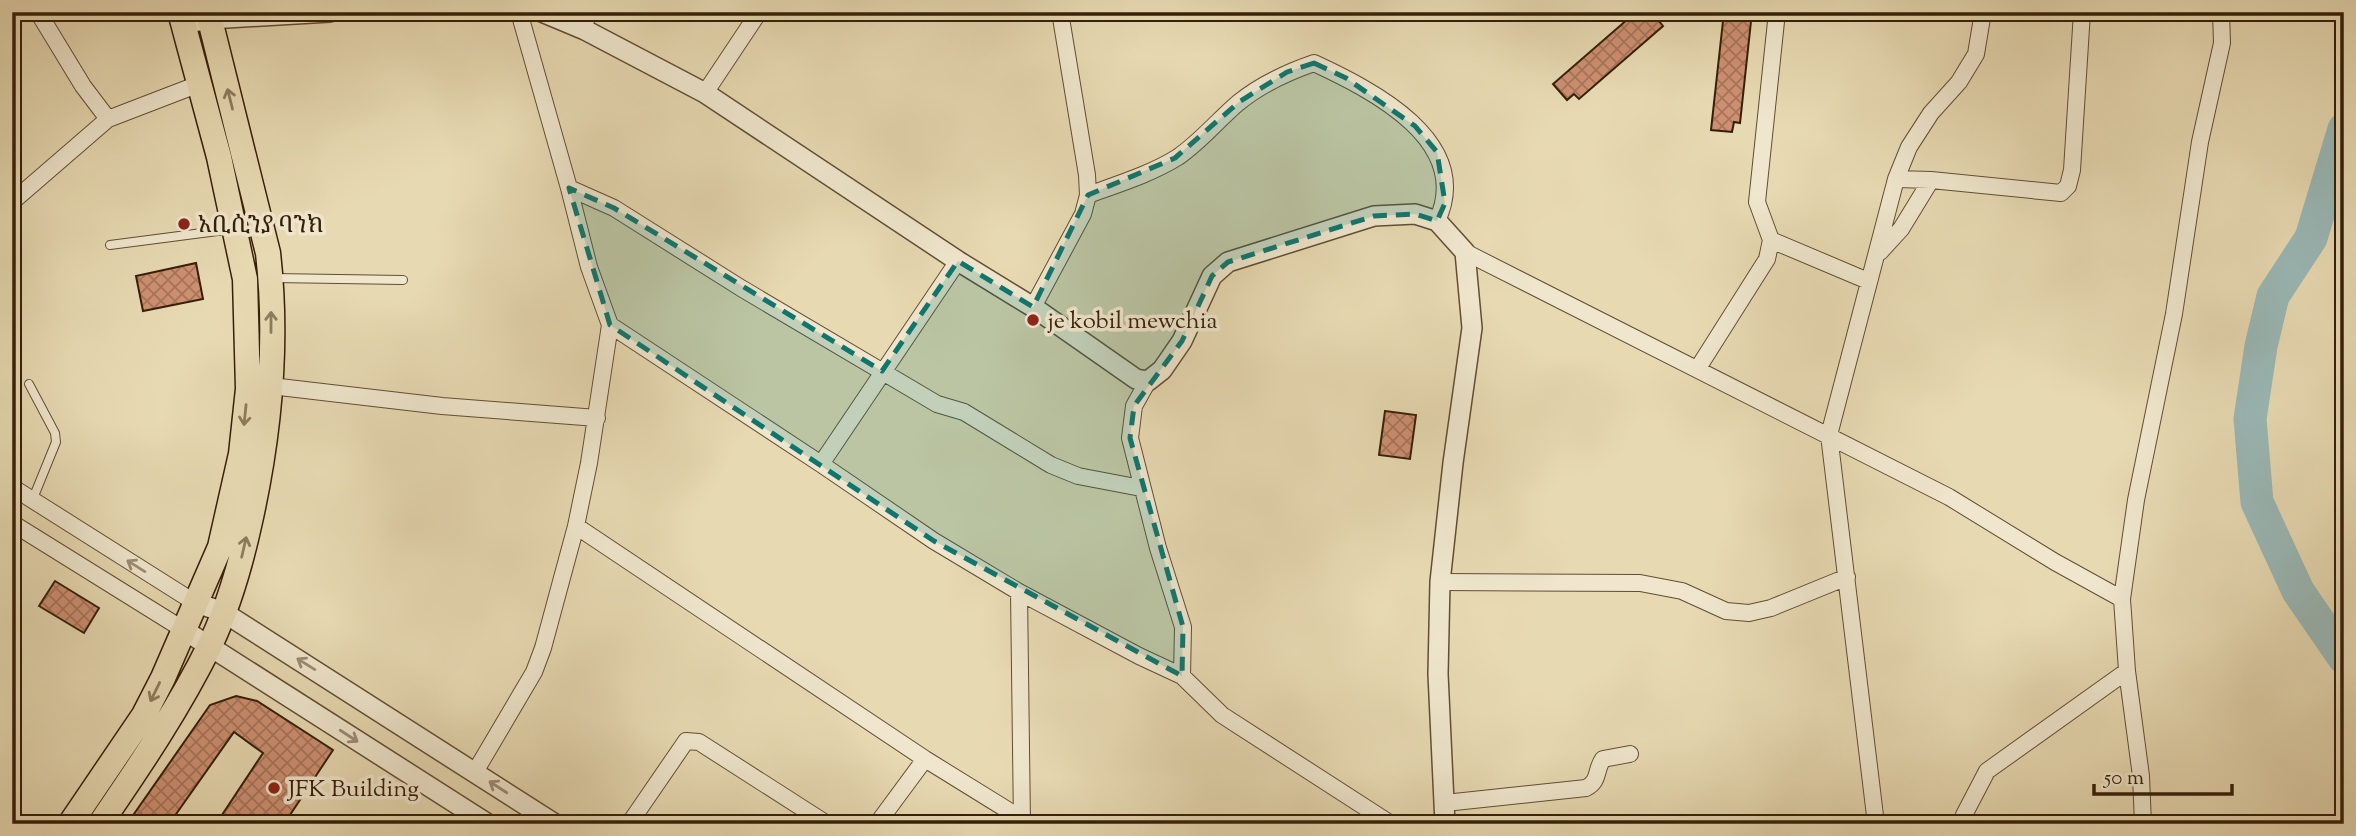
<svg xmlns="http://www.w3.org/2000/svg" width="2356" height="836" font-family="'Sorts Mill Goudy','Noto Serif Ethiopic',serif">
  <style>
    .lines { fill: none; stroke-linecap: round; stroke-linejoin: round }
    .river { stroke: #9ab8b6; stroke-width: 33 }
    .building { fill: url(#building-cross-hatch); stroke: #361f08; stroke-width: 2 }
    .service-casing { stroke: #624e32; stroke-width: 10 }
    .minor-casing { stroke: #624e32; stroke-width: 18 }
    .tertiary-casing { stroke: #624e32; stroke-width: 22 }
    .primary-casing { stroke: #361f08; stroke-width: 27 }
    .service { stroke: #efe6cd; stroke-width: 8 }
    .minor { stroke: #efe6cd; stroke-width: 16 }
    .tertiary { stroke: #efe6cd; stroke-width: 19 }
    .primary { stroke: #e7d9b2; stroke-width: 24 }
    .oneway { stroke: #8e7c5d }
    .oneway2 { stroke: #9c8c74 }
    .marked { fill: #0f766e; fill-opacity: 0.2; stroke: #0f766e; stroke-width: 5; stroke-dasharray: 14 9; stroke-linejoin: round }
    .poi-dot { fill: #8f2418; stroke: #efe6cd; stroke-width: 2.5 }
    .labels { text-anchor: middle; stroke-width: 7; stroke-linejoin: round; paint-order: stroke }
    .poi-label { font-size: 24px; fill: #361f08; stroke: #efe6cd; text-anchor: start }
  </style>
  <defs>
    <pattern id="building-cross-hatch" width="8" height="8" patternUnits="userSpaceOnUse" patternTransform="scale(1.75)"><rect width="8" height="8" fill="#cd9071"/><path d="M0 0l8 8M0 8l8-8" fill="none" stroke="#a7755b"/></pattern>
  </defs>
  <rect width="100%" height="100%" fill="#e7d9b2"/>
  <filter id="stains"><feTurbulence type="fractalNoise" baseFrequency=".00286" numOctaves="4"/><feColorMatrix values="0 0 0 0 .2 0 0 0 0 .09 0 0 0 0 .02 0 0 0 .5 -.17"/></filter>
  <radialGradient id="worn" r=".72"><stop offset=".6" stop-color="#630" stop-opacity="0"/><stop offset="1" stop-color="#630" stop-opacity=".3"/></radialGradient>
  <g class="lines">
    <path class="river" d="M2344,129L2311,238L2273,296L2261,346L2250,419L2257,502L2298,591L2344,658"/>
  </g>
  <path class="building" d="M1636,12H1669L1659,21L1663,26L1579,99L1574,94L1567,100L1553,84Z
    M1724,12H1752L1740,123L1734,122L1732,132L1711,130Z
    M196,263L203,299L143,311L136,276Z
    M1385,411L1416,415L1410,459L1379,455Z
    M55,581L99,608L84,633L39,606Z
    M236,696L257,701L333,750L284,824H216L263,753L234,732L169,824H127L210,705Z"/>
  <g class="lines">
    <g class="service-casing">
      <path id="service" d="M585,30L595,12
        M110,245L233,229
        M274,278L403,280
        M29,384L55,433L56,442L32,501"/>
    </g>
    <g class="minor-casing">
      <path id="minor" d="M38,12L83,86L108,119
        M705,93L759,12
        M1896,179L1931,180L2061,193L2068,186L2072,170L2082,12
        M569,188L614,208L741,288L937,404L964,412L1051,465L1078,476L1141,488
        M1088,195C1118,184 1151,174 1178,157C1201,141 1217,121 1238,103C1260,85 1288,72 1314,63C1372,90 1474,141 1437,221
        M12,202L108,119L199,84
        M1771,240L1868,281
        M1465,252L1949,497L2055,562L2122,599
        M1880,252L1901,229L1931,180
        M1033,307L1083,214L1088,195L1087,175L1060,12
        M610,325L821,464L934,541L1019,592L1139,656L1182,676L1222,715L1391,824
        M1698,368L1767,259L1771,240L1757,202L1777,12
        M1148,381L1134,406L1130,438L1158,548L1183,627L1182,676
        M271,386L442,406L597,418
        M821,464L958,261
        M12,487L194,602
        M12,523L184,630
        M576,526L925,759L1022,819
        M1440,582L1640,583L1682,591L1726,611L1749,613L1771,608L1847,577
        M1019,592L1022,824
        M475,772L534,672L543,648L576,526L589,463L610,325L589,267L569,188L519,12
        M1445,803L1586,788C1600,781 1595,770 1603,759L1630,754
        M629,824L686,741L699,742L827,824
        M877,824L925,759
        M1876,824L1829,435L1896,179L1909,147L1931,113L1959,82L1976,54L1983,12
        M1963,824L1964,815L1987,771L2127,671
        M2143,824L2141,776L2127,671L2122,599L2136,500L2174,314L2200,142L2222,43L2221,12"/>
    </g>
    <g class="tertiary-casing">
      <path id="tertiary" d="M542,12L585,30L705,93L958,261L1033,307L1136,379L1148,381L1162,370L1182,341L1212,276L1228,262L1374,216L1415,214L1437,221L1465,252L1472,328L1453,463L1440,582L1438,674L1445,824
        M183,24L210,19L330,12
        M194,602L223,612L555,824
        M184,630L488,824"/>
    </g>
    <g class="primary-casing">
      <path id="primary" d="M70,824L144,715L163,678L220,547L241,454L248,389L245,279L219,157L180,12
        M100,824C141,764 179,708 211,643C230,603 242,559 251,517C270,430 278,341 268,253L208,12"/>
    </g>
    <use href="#service" class="service"/>
    <use href="#minor" class="minor"/>
    <use href="#tertiary" class="tertiary"/>
    <use href="#primary" class="primary"/>
  </g>
  <defs><path id="oneway-shaft" d="M-6 0H5M1.5-3L5.5 0L1.5 3" fill="none" stroke-width="1.6" stroke-linecap="round" stroke-linejoin="round" transform="scale(1.75)"/></defs>
  <g class="oneway">
    <use href="#oneway-shaft" transform="translate(230 99) rotate(-104)"/>
    <use href="#oneway-shaft" transform="translate(271 322) rotate(-90)"/>
    <use href="#oneway-shaft" transform="translate(245 415) rotate(96)"/>
    <use href="#oneway-shaft" transform="translate(244 547) rotate(-77)"/>
    <use href="#oneway-shaft" transform="translate(155 692) rotate(116)"/>
  </g>
  <g class="oneway2">
    <use href="#oneway-shaft" transform="translate(136 566) rotate(-148)"/>
    <use href="#oneway-shaft" transform="translate(306 664) rotate(-148)"/>
    <use href="#oneway-shaft" transform="translate(349 736) rotate(33)"/>
    <use href="#oneway-shaft" transform="translate(498 787) rotate(-147)"/>
  </g>
  <path class="marked" d="M1314,63L1346,78L1415,126L1437,152L1445,203L1437,221L1415,214L1374,216L1228,262L1212,276L1182,341L1134,406L1130,438L1183,627L1182,676L934,541L610,325L569,188L614,208L882,371L958,261L1033,307L1088,195L1175,158L1239,102L1287,72Z"/>
  <g class="poi-dot">
    <circle cx="184" cy="224" r="7"/>
    <circle cx="1033" cy="320" r="7"/>
    <circle cx="274" cy="788" r="7"/>
  </g>
  <g class="labels">
    <g class="poi-label">
      <text x="198" y="232">አቢሲንያ ባንክ</text>
      <text x="1047" y="328">je kobil mewchia</text>
      <text x="288" y="796">JFK Building</text>
    </g>
  </g>
  <rect width="2356" height="836" fill="none" stroke="#e7d9b2" stroke-width="42"/>
  <rect x="14" y="14" width="2328" height="808" fill="none" stroke="#361f08" stroke-width="3.5"/>
  <rect x="21" y="21" width="2314" height="794" fill="none" stroke="#361f08" stroke-width="2"/>
  <path d="M2094 784v10h138v-10" fill="none" stroke="#361f08" stroke-width="3.5"/>
  <text x="2104" y="784" font-size="21" fill="#361f08" stroke="#efe6cd" stroke-width="5" paint-order="stroke">50 m</text>
  <rect width="100%" height="100%" filter="url(#stains)"/>
  <rect width="100%" height="100%" fill="url(#worn)"/>
</svg>
